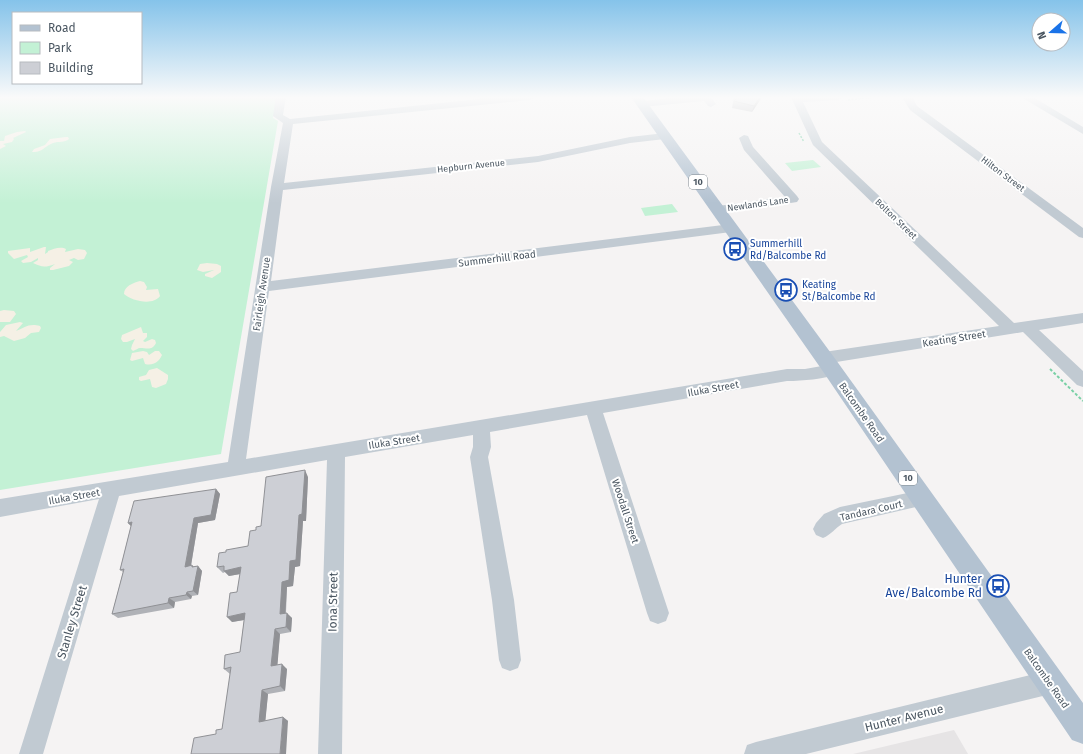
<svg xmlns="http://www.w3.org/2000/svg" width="1083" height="754" font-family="'Fira Sans',sans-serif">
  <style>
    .education { fill: #e6e4e5 }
    .green { fill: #c3f1d5 }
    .sand { fill: #f5f0e5 }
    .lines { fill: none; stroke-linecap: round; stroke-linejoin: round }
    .path-far1 { stroke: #7ad0a6; stroke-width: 1.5; stroke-dasharray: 2 1.5; stroke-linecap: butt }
    .path { stroke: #7ad0a6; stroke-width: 2; stroke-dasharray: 3 2; stroke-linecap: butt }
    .minor { fill: #c1cad2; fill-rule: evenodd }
    .major { fill: #b3c2d1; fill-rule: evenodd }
    .wall { fill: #b0b2b7 }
    .shaded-wall { fill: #909195 }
    .building { fill: #cdcfd5; stroke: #909195 }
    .labels { text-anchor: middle; stroke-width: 4; stroke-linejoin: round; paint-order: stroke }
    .far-street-label { font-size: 9px; fill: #4a5661; stroke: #fff }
    .shield { fill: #fff; stroke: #808990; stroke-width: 1 }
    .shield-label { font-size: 9px; font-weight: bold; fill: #4a5661 }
    .transit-label { font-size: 10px; fill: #164399; stroke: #fff; text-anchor: start }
    .street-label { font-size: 10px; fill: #4a5661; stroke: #fff }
    .near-transit-label { font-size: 12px; fill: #164399; stroke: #fff; text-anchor: end }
    .near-street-label { font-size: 12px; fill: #4a5661; stroke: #fff }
  </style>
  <rect width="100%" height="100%" fill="#f5f3f3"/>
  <path class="education" d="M954,730L968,754H853Z"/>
  <path class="green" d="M0,97H278L273,118L278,121L221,454L0,490Z
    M813,160L821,167L792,171L785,163Z
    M672,204L678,212L645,216L641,208Z"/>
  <path class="sand" d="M25,131L26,132L13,138L14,139L12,142L3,144L6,146L0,149V141H4L5,136L17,132Z
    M66,137H68L69,139C64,143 59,141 53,143C45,146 42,153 32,152L34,149L45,145L50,139Z
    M44,247H46L45,254L48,252V251C53,249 61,246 66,249L65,252L78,249L85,250L87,253L84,259L78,260L74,258L69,260L73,262L69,266L53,270H50V268L55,264C44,268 42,267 33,263L38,260V258L31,262L23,263L21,261L28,257L27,255L14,259L8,253V251L30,248V252Z
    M207,263L217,264L221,266V272L212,278L205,276V274L214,270L203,272L197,270L200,264Z
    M140,281L144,282L147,287L146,290L158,289L160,296C153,306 132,301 124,294C124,286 133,283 140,281Z
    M4,310L14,311L16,314L10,322H0V311Z
    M20,322L23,323L16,331C25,328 28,323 40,326L41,328L39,332L31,333L25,338L14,341L4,336L0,337V332L6,325Z
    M141,327L143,333H147V337L143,341L145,342L152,339L155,340L156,343C152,351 147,348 140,348C138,348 136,350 133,351L131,349L132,345L135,339L127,342H123L121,339L122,335Z
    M143,351L147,352L149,355L155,351H159L162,355C159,362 153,366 145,364L143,358L132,361L130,360L132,353Z
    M157,368L168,375V379L166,384L156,388L152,387L150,379L141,381L139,380V377L146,375L149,370Z"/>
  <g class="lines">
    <path class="path-far1" d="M848,100L875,97
      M799,133L804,142"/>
    <path class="path" d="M1050,369L1083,401"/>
    <path class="minor" d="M276,97H286L283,115L290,119L498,97H535L530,100L293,124L284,183L538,156L630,137L665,133L670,136L665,139L630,143L538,162L283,190L271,281L731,224L735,225L737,228L735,231L731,232L269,291L246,459L787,369H805L833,364L839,366L841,370L839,374C822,379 804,381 787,381L603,413L669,613L666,621L658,624L650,621L647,613L587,415L490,432L491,447L488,457L514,600L521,660L518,668L510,671L502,668L499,660L492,600L470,457L473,447V435L345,457L342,754H318L327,460L119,496L43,754H19L99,499L0,517V499L228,462L271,187L283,123L273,116Z
      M684,97H711L716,104L711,107L708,106L704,101L642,107L637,104L642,101Z
      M791,97H843L838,100L803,102L822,142L1014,323L1083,313V323L1039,330L1083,371V387L1077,385L1023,332L824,364L818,362L816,358L818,354L824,352L999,326L813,145Z
      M902,97H912L917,106L1083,228V238L1079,237L910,110Z
      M1021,97H1033L1083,127V134Z
      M744,135L748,136L753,147L797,196L799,199L797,202L718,214L714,213L712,210L714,207L718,206L785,197L744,150L739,138Z
      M922,490L929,492L931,498L929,504L842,524C835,528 831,535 823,538L816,535L813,529L816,523L824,514L840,507Z
      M1051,670L1059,674L1063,682L1059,690L1051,694L806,754H744L747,745L756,742Z"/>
    <path class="major" d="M631,97H643L836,360L1083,703V744L1072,740L822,370Z"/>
  </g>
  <path class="wall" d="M734,97H762L752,112L732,108Z
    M308,477L306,521H303L300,566L295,567L293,586L287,587L286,613L292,618L291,632L280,634L277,665L287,669L285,691L268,694L265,721L283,717L288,721L216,734L222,729L231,673L230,674L224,669L240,652L244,620L232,622L240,574L229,576L225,572L223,573L217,567L226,552L248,546L256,530L261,526Z
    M216,489L220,494L215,520L198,523L191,566L194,567L198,566L202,571L198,595L192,596L191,599L175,602L174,608L118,618L112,614L123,572L120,570L131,526L128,523Z"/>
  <path class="shaded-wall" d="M760,97H762L752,112L754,106Z
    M305,470L308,477L306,521H303L300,566L295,567L293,586L287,587L285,619L280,614L282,582L290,561L299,515Z
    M216,489L220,494L215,520L198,523L190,571L185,567L194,518Z
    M132,522L133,528L128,523Z
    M192,565L197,570L198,566L202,571L198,595L193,591Z
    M241,567L246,573L229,576L224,571Z
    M187,592L192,596L191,599L186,595Z
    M169,598L175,602L174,608L168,603Z
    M245,613L250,619L232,622L227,617Z
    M287,613L292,618L291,632L286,627Z
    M275,629L280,634L277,671L271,666Z
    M282,664L287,669L285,691L280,686Z
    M262,690L268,694L265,725L259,722Z
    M283,717L288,721L286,754H280Z"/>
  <path class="building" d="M738,97H760L754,106L734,101Z
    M305,470L302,514L299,515L296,560L290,561L289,580L282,582L280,614L287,613L286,627L275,629L271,666L282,664L280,686L262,690L259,722L283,717L280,754H191L194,738L216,734V730L222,729L231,667L224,669L225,655L240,652L245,613L227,617L230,593L237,592L241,567L224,571V566L217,567L219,553L226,552V550L248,546L250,531L256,530V527L261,526L266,477Z
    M216,489L211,515L194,518L185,567L192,565V567L198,566L193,591L187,592L186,595L169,598L168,603L112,614L124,569L120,570L132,522L128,523L134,501Z"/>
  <linearGradient id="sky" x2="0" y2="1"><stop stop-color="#85c3ea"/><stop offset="0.48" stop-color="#fafafa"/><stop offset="1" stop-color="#fafafa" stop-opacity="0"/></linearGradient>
  <rect width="1083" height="203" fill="url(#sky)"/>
  <defs>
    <g id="bus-ring" transform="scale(1.15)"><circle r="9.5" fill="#fff" stroke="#1a4fb4" stroke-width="1.5"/><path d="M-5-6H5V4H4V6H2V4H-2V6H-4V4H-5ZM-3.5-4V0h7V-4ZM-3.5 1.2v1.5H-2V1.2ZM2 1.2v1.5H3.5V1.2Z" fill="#1a4fb4"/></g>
  </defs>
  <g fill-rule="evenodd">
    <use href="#bus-ring" x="735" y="249"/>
    <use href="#bus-ring" x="786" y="290"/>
    <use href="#bus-ring" x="998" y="586"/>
  </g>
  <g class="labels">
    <g class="far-street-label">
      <text transform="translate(471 166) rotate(-6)" y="3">Hepburn Avenue</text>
      <text transform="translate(1003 174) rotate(37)" y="3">Hilton Street</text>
      <text transform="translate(758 204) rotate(-8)" y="3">Newlands Lane</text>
      <text transform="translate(896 219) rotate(44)" y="3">Bolton Street</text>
    </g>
    <g class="shield">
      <rect x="689" y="175" width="18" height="14" rx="3"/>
      <rect x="899" y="471" width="18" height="14" rx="3"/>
    </g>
    <g class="shield-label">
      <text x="698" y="185">10</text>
      <text x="908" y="481">10</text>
    </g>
    <g class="transit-label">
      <text x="750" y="247">Summerhill<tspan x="750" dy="12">Rd/Balcombe Rd</tspan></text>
      <text x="802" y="288">Keating<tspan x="802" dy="12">St/Balcombe Rd</tspan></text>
    </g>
    <g class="street-label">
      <text transform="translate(497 258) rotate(-7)" y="4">Summerhill Road</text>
      <text transform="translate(261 294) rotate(-82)" y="4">Fairleigh Avenue</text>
      <text transform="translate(954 338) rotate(-9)" y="4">Keating Street</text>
      <text transform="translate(713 388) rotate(-10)" y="4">Iluka Street</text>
      <text transform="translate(862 412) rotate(55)" y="4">Balcombe Road</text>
      <text transform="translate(394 441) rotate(-9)" y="4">Iluka Street</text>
      <text transform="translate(74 496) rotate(-10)" y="4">Iluka Street</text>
      <text transform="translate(871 510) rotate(-13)" y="4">Tandara Court</text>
      <text transform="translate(626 511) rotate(72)" y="4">Woodall Street</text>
      <text transform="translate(1047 678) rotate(55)" y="4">Balcombe Road</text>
    </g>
    <g class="near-transit-label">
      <text x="982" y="583">Hunter<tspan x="982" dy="14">Ave/Balcombe Rd</tspan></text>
    </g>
    <g class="near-street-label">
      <text transform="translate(333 602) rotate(-89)" y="4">Iona Street</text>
      <text transform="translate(72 622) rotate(-73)" y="4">Stanley Street</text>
      <text transform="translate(904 718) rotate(-14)" y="4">Hunter Avenue</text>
    </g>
  </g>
  <rect x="12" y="12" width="130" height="72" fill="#ffffff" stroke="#b7bbc0"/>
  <rect x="20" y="25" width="20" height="6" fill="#b3c2d1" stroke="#b7bbc0"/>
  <text x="48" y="32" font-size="12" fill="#4a5661">Road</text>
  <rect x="20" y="42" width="20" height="12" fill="#c3f1d5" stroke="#b7bbc0"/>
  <text x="48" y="52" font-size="12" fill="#4a5661">Park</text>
  <rect x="20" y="62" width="20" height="12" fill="#cdcfd5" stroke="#b7bbc0"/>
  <text x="48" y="72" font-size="12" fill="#4a5661">Building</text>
  <g transform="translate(1051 32) rotate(250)"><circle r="19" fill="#ffffff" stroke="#b7bbc0"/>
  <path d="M0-3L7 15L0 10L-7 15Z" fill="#1a73e8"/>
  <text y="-6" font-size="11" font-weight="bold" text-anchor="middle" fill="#4a5661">N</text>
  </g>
</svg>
